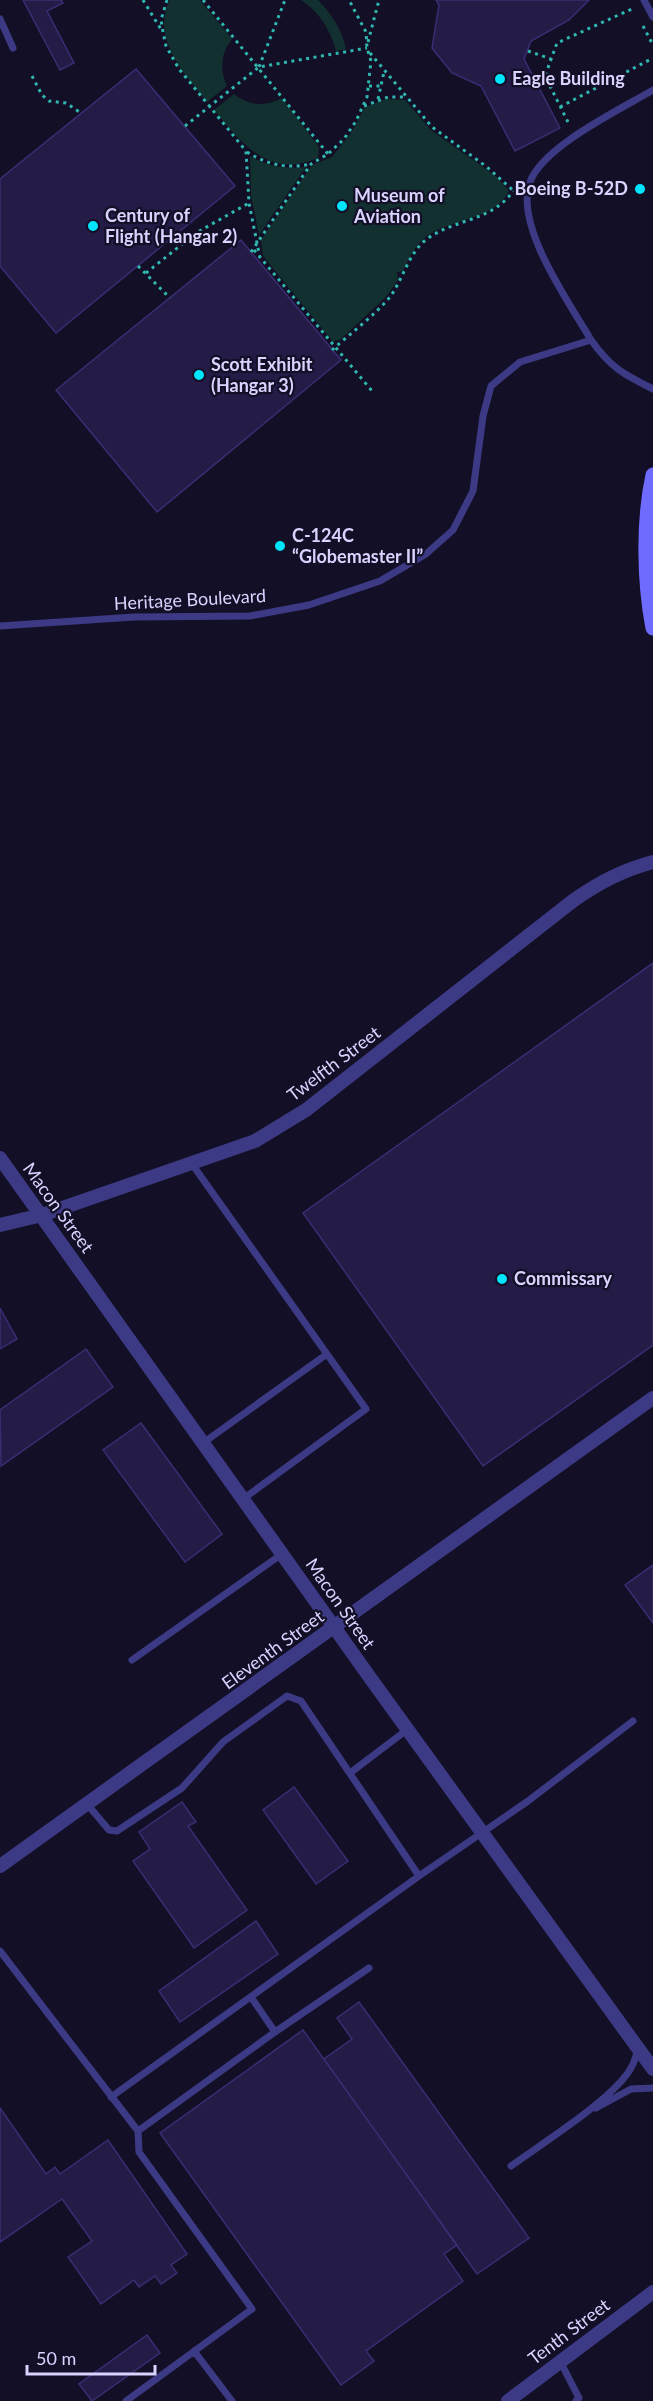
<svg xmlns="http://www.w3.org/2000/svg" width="653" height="2401" font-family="Lato,sans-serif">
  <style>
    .green { fill: #12302f }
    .building { fill: #241b47; stroke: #3b2d73; stroke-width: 1.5 }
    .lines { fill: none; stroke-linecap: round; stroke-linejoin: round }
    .path { stroke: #2fb8b0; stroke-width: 3; stroke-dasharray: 3 4.5; stroke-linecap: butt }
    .lane { stroke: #3d3a85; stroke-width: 7 }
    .street { stroke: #3d3a85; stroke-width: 14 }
    .secondary { stroke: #6f6bff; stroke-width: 15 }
    .poi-dot { fill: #00e5ff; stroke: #130f26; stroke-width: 2 }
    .labels { text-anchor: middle; stroke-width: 4.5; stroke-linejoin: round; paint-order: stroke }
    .poi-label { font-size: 18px; font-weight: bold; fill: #d9d4ff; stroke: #130f26; text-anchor: start }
    .street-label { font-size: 18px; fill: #d9d4ff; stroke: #130f26 }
  </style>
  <rect width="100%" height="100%" fill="#130f26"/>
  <path class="green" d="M170,0H200L232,39C221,53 219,69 227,86L207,102C185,75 150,37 170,0Z
    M301,0H318C332,14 342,30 346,49L336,51C330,29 320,13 301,0Z
    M234,94C249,106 265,107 282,98L319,147L318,158C269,179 242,144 214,110Z
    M386,99L405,100L431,130L497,177L509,191C495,220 450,219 427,236C415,245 409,258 403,271L397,272L398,280L386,297L341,339L333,342L263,256L261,240L312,165L332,157L351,133L365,107Z
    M250,156C268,167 285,169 306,167L259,235L251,196Z"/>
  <path class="building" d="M23,0H61L63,3L47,11L74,63L60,70Z
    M436,0H589L569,20L531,41L524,59L560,128L515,151L481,86L452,73L432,48L439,5Z
    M136,69L235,186L56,333L0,266V179Z
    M241,240L341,360L157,512L56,390Z
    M653,963V1345L483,1466L303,1213Z
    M0,1308L17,1339L0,1349Z
    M86,1349L113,1387L1,1466L0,1410Z
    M141,1423L222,1534L185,1562L103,1450Z
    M653,1565V1623L625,1585Z
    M294,1787L348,1861L316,1884L263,1810Z
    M182,1802L196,1822L188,1826L247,1910L194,1948L133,1861L150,1849L139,1832Z
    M256,1921L278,1954L180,2022L159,1991Z
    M359,2002L529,2238L477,2274L324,2059L352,2039L337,2018Z
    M303,2030L457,2245L444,2254L463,2281L366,2351L374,2361L341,2385L160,2133Z
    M0,2108L46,2174L55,2167L60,2174L108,2140L187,2254L171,2265L177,2273L161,2284L155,2276L139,2287L134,2280L101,2304L68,2257L92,2241L62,2199L0,2242Z
    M147,2335L160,2353L92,2401L79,2384Z"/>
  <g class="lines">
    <path class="path" d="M143,0L162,31
      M167,0L161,20L163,32L166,46L179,69L246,151L249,203L260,258
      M203,0L328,154
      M643,26L653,45
      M368,42L379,0
      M528,51L551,59
      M370,53L432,127L487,167L516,193
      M259,67L285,0
      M32,76L42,95L49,101L66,103L81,113
      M369,86H381
      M378,99L384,72
      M364,106L388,97H405
      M560,107L653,58
      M568,122L545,76L557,43L634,8
      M185,126L259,67L367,48
      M247,152C268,165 287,169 311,164
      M254,250L372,391
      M251,252L311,164L328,154L344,139L356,121L367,97L371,61L367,48L366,32L349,0
      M138,266L170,298
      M146,273L196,233L249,203
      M332,350C351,333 374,316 390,297C403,279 409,252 427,239C454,219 493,221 513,191"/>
    <path class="lane" d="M644,0L653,17
      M0,19L13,48
      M591,340C611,368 623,374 653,389
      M0,626L134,617L250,616L309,605L380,581L426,554L453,530L473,491L483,416L491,386L520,362L591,340C569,302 514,226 530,182C543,146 621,109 653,90
      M192,1164L366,1409L243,1499
      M203,1443L327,1354
      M132,1660L282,1554
      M350,1773L408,1729
      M87,1804L109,1830L117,1831L182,1788L223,1742L287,1696L301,1701L419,1876
      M0,1951L138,2131
      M275,2032L369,1968
      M111,2097L419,1876L528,1801L633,1721
      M596,2108L631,2089L653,2088
      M511,2166C541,2144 617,2097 632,2066C635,2061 636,2054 638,2049
      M194,2351L232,2401
      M560,2361L579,2398L576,2401
      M126,2401L252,2309L139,2152L138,2131L275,2032L251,1997"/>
    <path class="street" d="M0,1158L371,1679L653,2069
      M0,1225L42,1215L255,1141L306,1110L574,900C600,882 623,870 653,862
      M0,1866L653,1398
      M508,2401L653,2292"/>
    <path class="secondary" d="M653,475C643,521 644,581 653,628"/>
  </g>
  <g class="poi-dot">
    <circle cx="500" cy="79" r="6"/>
    <circle cx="640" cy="189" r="6"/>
    <circle cx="342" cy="206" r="6"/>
    <circle cx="93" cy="226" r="6"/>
    <circle cx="199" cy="375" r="6"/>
    <circle cx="280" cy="546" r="6"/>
    <circle cx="502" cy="1279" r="6"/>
  </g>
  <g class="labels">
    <g class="poi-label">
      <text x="512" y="85">Eagle Building</text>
      <text x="628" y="195" text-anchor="end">Boeing B-52D</text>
      <text x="354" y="202">Museum of<tspan x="354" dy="21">Aviation</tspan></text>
      <text x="105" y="222">Century of<tspan x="105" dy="21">Flight (Hangar 2)</tspan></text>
      <text x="211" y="371">Scott Exhibit<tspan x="211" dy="21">(Hangar 3)</tspan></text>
      <text x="292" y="542">C-124C<tspan x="292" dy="21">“Globemaster II”</tspan></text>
      <text x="514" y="1285">Commissary</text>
    </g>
    <g class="street-label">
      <text transform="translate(190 600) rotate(-3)" y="6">Heritage Boulevard</text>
      <text transform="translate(334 1064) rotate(-37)" y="6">Twelfth Street</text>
      <text transform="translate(58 1208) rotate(54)" y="6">Macon Street</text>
      <text transform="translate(340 1604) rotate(55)" y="6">Macon Street</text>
      <text transform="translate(273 1650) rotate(-36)" y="6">Eleventh Street</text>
      <text transform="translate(569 2332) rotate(-37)" y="6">Tenth Street</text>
    </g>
  </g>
  <path d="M27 2365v9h128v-9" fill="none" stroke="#d9d4ff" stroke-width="3"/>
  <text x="36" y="2365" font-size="18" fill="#d9d4ff" stroke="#130f26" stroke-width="4.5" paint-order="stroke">50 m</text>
</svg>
